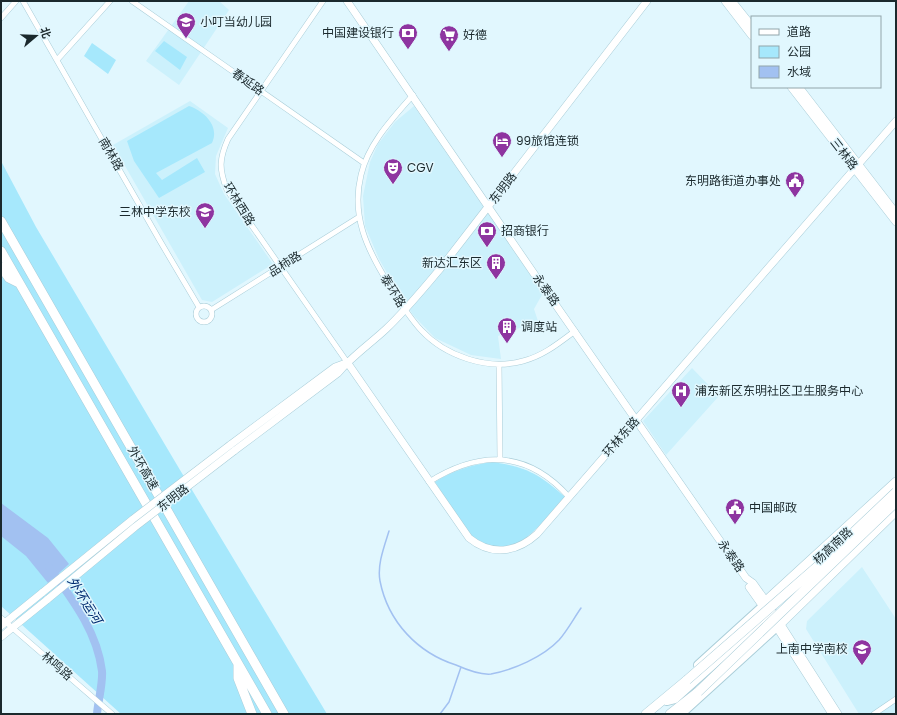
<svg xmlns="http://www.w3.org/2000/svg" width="897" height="715" font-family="Poppins,'Noto Sans SC',sans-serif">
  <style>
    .built { fill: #ccf1fc }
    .green { fill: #a6e8fc }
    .water { fill: #a2c1f1 }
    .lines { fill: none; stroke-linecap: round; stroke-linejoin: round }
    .stream { stroke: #a2c1f1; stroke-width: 1.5 }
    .river { stroke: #a2c1f1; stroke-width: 8 }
    .street-casing { stroke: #a9cdd8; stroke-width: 6 }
    .secondary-casing { stroke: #a9cdd8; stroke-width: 8 }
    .primary-casing { stroke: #a9cdd8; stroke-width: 10 }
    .highway-casing { stroke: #a9cdd8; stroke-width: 10 }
    .street { stroke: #fff; stroke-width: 5 }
    .secondary { stroke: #fff; stroke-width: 7 }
    .primary { stroke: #fff; stroke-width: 8 }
    .highway { stroke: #fff; stroke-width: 9 }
    .secondary-bridge-casing { stroke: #a9cdd8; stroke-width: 8; stroke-linecap: butt }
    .highway-bridge-casing { stroke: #a9cdd8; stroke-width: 10; stroke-linecap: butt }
    .secondary-bridge { stroke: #fff; stroke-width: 7 }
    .highway-bridge { stroke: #fff; stroke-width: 9 }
    .labels { text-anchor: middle; stroke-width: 3; stroke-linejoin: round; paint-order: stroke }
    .poi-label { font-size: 12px; fill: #1b292d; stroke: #e1f7fe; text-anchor: start }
    .street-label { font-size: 12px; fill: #1b292d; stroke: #e1f7fe }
    .water-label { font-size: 13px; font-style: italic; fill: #002c70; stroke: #e1f7fe }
  </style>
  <rect width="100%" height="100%" fill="#e1f7fe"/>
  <path class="built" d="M189,1H219L229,10L179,85L146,61Z
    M190,101L228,128L216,156L215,174L224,194L273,264L212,302L202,300L113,145Z
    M414,106L543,293L534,309L538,321L498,336L501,359L471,355L435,338L414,316L401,298L379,259L365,226L363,196L370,162L378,144L395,122Z
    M692,368L719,396L666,455L643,421Z
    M862,567L896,619V714H859L806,629L807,621Z"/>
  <path class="green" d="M164,41L187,57L180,70L155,51Z
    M92,43L116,60L108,74L84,56Z
    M189,106C204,111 220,126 212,143L156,173L162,180L197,158L205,172L159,198L134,161L127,141Z
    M1,161L36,227L180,470L327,714H121L1,606Z
    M492,462C527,467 539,474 565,497C553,510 541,526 527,537C515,547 491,551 478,541C463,531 446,498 435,482C454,470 471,465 492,462Z"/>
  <path class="water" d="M1,503L48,538L69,564L48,583L26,556L1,536Z"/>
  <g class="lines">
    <path class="stream" d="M389,531C384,547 377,565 380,581C388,622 418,653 456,665C465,669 481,675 491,674C513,670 543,657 559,640C567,631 574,618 581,608
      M440,714L449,702L461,667"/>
    <path class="river" d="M49,567C72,599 97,631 102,671C103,684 98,701 97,714"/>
    <g class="street-casing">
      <path id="street" d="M23,1L160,241L199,307
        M132,1L364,163
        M323,1L228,139C219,159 219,169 227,190L347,362
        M1,18L16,1
        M57,60L110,1
        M413,95C392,119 368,144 361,175C351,216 367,249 388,283C398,299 408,316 421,330C445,356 488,371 523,361C543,356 559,343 575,331
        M196 314a8 8 0 1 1 16 0a8 8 0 1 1-16 0Z
        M211,310L359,217
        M499,364L500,459
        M429,482C480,450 527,450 569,497
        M1,618L112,714
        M874,714L896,699"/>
    </g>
    <g class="secondary-casing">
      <path id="secondary" d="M347,1L537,278L746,578L753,583L768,604
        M725,1L752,36
        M732,1L752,26
        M791,87L896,222
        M799,87L896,213
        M347,362L469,538C491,556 516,553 537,534L896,121
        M230,445L335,367L346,363
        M234,451L338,373C352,356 370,344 386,329C406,310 423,289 440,269L647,1
        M749,587L766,611
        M778,620L838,714
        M774,623L832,714
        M1,626L43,592
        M1,637L48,599"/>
    </g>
    <g class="primary-casing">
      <path id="primary" d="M698,665L763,606L768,605L774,600
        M667,701L675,699L772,612
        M681,714L780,624"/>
    </g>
    <g class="highway-casing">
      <path id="highway" d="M1,221L284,714
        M1,251L267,714
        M1,267L9,278L19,283
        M766,601L896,482
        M780,624L896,511
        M238,665V678L252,714
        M646,714L687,680
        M670,714L698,692"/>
    </g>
    <use href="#street" class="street"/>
    <use href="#secondary" class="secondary"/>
    <use href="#primary" class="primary"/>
    <use href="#highway" class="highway"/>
    <g class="secondary-bridge-casing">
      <path id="secondary-bridge" d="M43,592L133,519L230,445
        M48,599L135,527L234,451"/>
    </g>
    <g class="highway-bridge-casing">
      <path id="highway-bridge" d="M687,680L819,565L896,492
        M698,692L896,502"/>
    </g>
    <use href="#secondary-bridge" class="secondary-bridge"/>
    <use href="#highway-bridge" class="highway-bridge"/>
  </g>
  <defs>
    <g id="school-pin" transform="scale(1)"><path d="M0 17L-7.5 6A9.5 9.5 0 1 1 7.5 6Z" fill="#8e34a0" stroke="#e1f7fe"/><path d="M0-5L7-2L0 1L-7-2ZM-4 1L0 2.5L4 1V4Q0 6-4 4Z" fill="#fff"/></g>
    <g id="bank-pin" transform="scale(1)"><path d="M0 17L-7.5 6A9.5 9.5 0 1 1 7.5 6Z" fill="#8e34a0" stroke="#e1f7fe"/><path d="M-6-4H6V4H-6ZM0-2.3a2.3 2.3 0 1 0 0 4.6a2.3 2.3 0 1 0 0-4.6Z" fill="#fff"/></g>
    <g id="supermarket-pin" transform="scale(1)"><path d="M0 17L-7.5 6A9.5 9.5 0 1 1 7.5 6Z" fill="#8e34a0" stroke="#e1f7fe"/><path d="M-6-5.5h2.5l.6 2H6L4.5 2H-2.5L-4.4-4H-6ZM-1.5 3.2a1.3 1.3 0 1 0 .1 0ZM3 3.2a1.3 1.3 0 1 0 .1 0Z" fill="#fff"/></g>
    <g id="hotel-pin" transform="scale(1)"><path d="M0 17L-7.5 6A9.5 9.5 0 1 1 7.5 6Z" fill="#8e34a0" stroke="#e1f7fe"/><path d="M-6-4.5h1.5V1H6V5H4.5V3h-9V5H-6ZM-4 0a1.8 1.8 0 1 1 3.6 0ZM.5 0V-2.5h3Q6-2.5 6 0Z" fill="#fff"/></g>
    <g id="theatre-pin" transform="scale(1)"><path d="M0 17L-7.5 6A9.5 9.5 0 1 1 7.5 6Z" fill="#8e34a0" stroke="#e1f7fe"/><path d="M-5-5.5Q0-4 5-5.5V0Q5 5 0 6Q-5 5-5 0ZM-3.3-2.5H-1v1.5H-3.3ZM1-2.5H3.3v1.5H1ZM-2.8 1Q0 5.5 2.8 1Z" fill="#fff"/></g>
    <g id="civic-pin" transform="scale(1)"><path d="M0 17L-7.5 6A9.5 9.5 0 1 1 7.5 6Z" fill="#8e34a0" stroke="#e1f7fe"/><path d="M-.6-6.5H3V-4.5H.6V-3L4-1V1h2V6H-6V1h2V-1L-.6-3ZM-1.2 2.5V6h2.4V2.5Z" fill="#fff"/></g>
    <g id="building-pin" transform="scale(1)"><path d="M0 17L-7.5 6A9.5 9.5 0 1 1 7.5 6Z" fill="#8e34a0" stroke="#e1f7fe"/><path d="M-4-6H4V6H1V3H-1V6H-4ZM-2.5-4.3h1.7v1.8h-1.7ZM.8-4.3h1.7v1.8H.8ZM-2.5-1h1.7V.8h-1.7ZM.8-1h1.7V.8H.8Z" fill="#fff"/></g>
    <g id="hospital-pin" transform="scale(1)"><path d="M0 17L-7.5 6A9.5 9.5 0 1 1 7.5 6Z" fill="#8e34a0" stroke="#e1f7fe"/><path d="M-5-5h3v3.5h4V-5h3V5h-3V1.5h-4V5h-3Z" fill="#fff"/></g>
  </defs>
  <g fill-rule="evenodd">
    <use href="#school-pin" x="186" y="22"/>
    <use href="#bank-pin" x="408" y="33"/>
    <use href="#supermarket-pin" x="449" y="35"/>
    <use href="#hotel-pin" x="502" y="141"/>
    <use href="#theatre-pin" x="393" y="168"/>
    <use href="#civic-pin" x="795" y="181"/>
    <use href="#school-pin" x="205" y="212"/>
    <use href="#bank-pin" x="487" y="231"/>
    <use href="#building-pin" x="496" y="263"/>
    <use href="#building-pin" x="507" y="327"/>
    <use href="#hospital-pin" x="681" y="391"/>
    <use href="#civic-pin" x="735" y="508"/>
    <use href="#school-pin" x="862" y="649"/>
  </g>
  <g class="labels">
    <g class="poi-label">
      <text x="200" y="26">小叮当幼儿园</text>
      <text x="394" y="37" text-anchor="end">中国建设银行</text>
      <text x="463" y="39">好德</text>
      <text x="516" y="145">99旅馆连锁</text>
      <text x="407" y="172">CGV</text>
      <text x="781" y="185" text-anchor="end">东明路街道办事处</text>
      <text x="191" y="216" text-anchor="end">三林中学东校</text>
      <text x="501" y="235">招商银行</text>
      <text x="482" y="267" text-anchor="end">新达汇东区</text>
      <text x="521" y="331">调度站</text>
      <text x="695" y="395">浦东新区东明社区卫生服务中心</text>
      <text x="749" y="512">中国邮政</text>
      <text x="848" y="653" text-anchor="end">上南中学南校</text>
    </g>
    <g class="street-label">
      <text transform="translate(248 82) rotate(35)" y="4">春延路</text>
      <text transform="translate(111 154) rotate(60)" y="4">南林路</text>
      <text transform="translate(844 154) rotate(52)" y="4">三林路</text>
      <text transform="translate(503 188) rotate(-52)" y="4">东明路</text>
      <text transform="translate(239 204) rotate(58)" y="4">环林西路</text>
      <text transform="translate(285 264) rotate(-32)" y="4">品柿路</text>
      <text transform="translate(546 290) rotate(54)" y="4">永泰路</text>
      <text transform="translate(393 291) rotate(58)" y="4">泰环路</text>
      <text transform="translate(621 437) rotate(-49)" y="4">环林东路</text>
      <text transform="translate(143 468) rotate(60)" y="4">外环高速</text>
      <text transform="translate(173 498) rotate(-38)" y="4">东明路</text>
      <text transform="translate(833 546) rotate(-43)" y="4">杨高南路</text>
      <text transform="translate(731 556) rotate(55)" y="4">永泰路</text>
      <text transform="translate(57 666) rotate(41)" y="4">林鸣路</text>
    </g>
    <g class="water-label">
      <text transform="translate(85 600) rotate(58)" y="5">外环运河</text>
    </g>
  </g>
  <rect width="897" height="715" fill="none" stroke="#1b292d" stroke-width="4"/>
  <rect x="751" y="16" width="130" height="72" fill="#e1f7fe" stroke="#92a5aa"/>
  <rect x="759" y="29" width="20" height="6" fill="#ffffff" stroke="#92a5aa"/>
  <text x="787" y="36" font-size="12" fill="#1b292d">道路</text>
  <rect x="759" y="46" width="20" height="12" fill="#a6e8fc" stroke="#92a5aa"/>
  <text x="787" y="56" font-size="12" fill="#1b292d">公园</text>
  <rect x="759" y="66" width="20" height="12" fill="#a2c1f1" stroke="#92a5aa"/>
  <text x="787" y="76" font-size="12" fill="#1b292d">水域</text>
  <g transform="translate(36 36) rotate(71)" stroke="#e1f7fe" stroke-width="3" paint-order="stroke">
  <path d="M0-3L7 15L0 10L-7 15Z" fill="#1b292d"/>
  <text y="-6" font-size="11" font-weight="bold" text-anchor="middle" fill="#1b292d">北</text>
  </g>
</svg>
